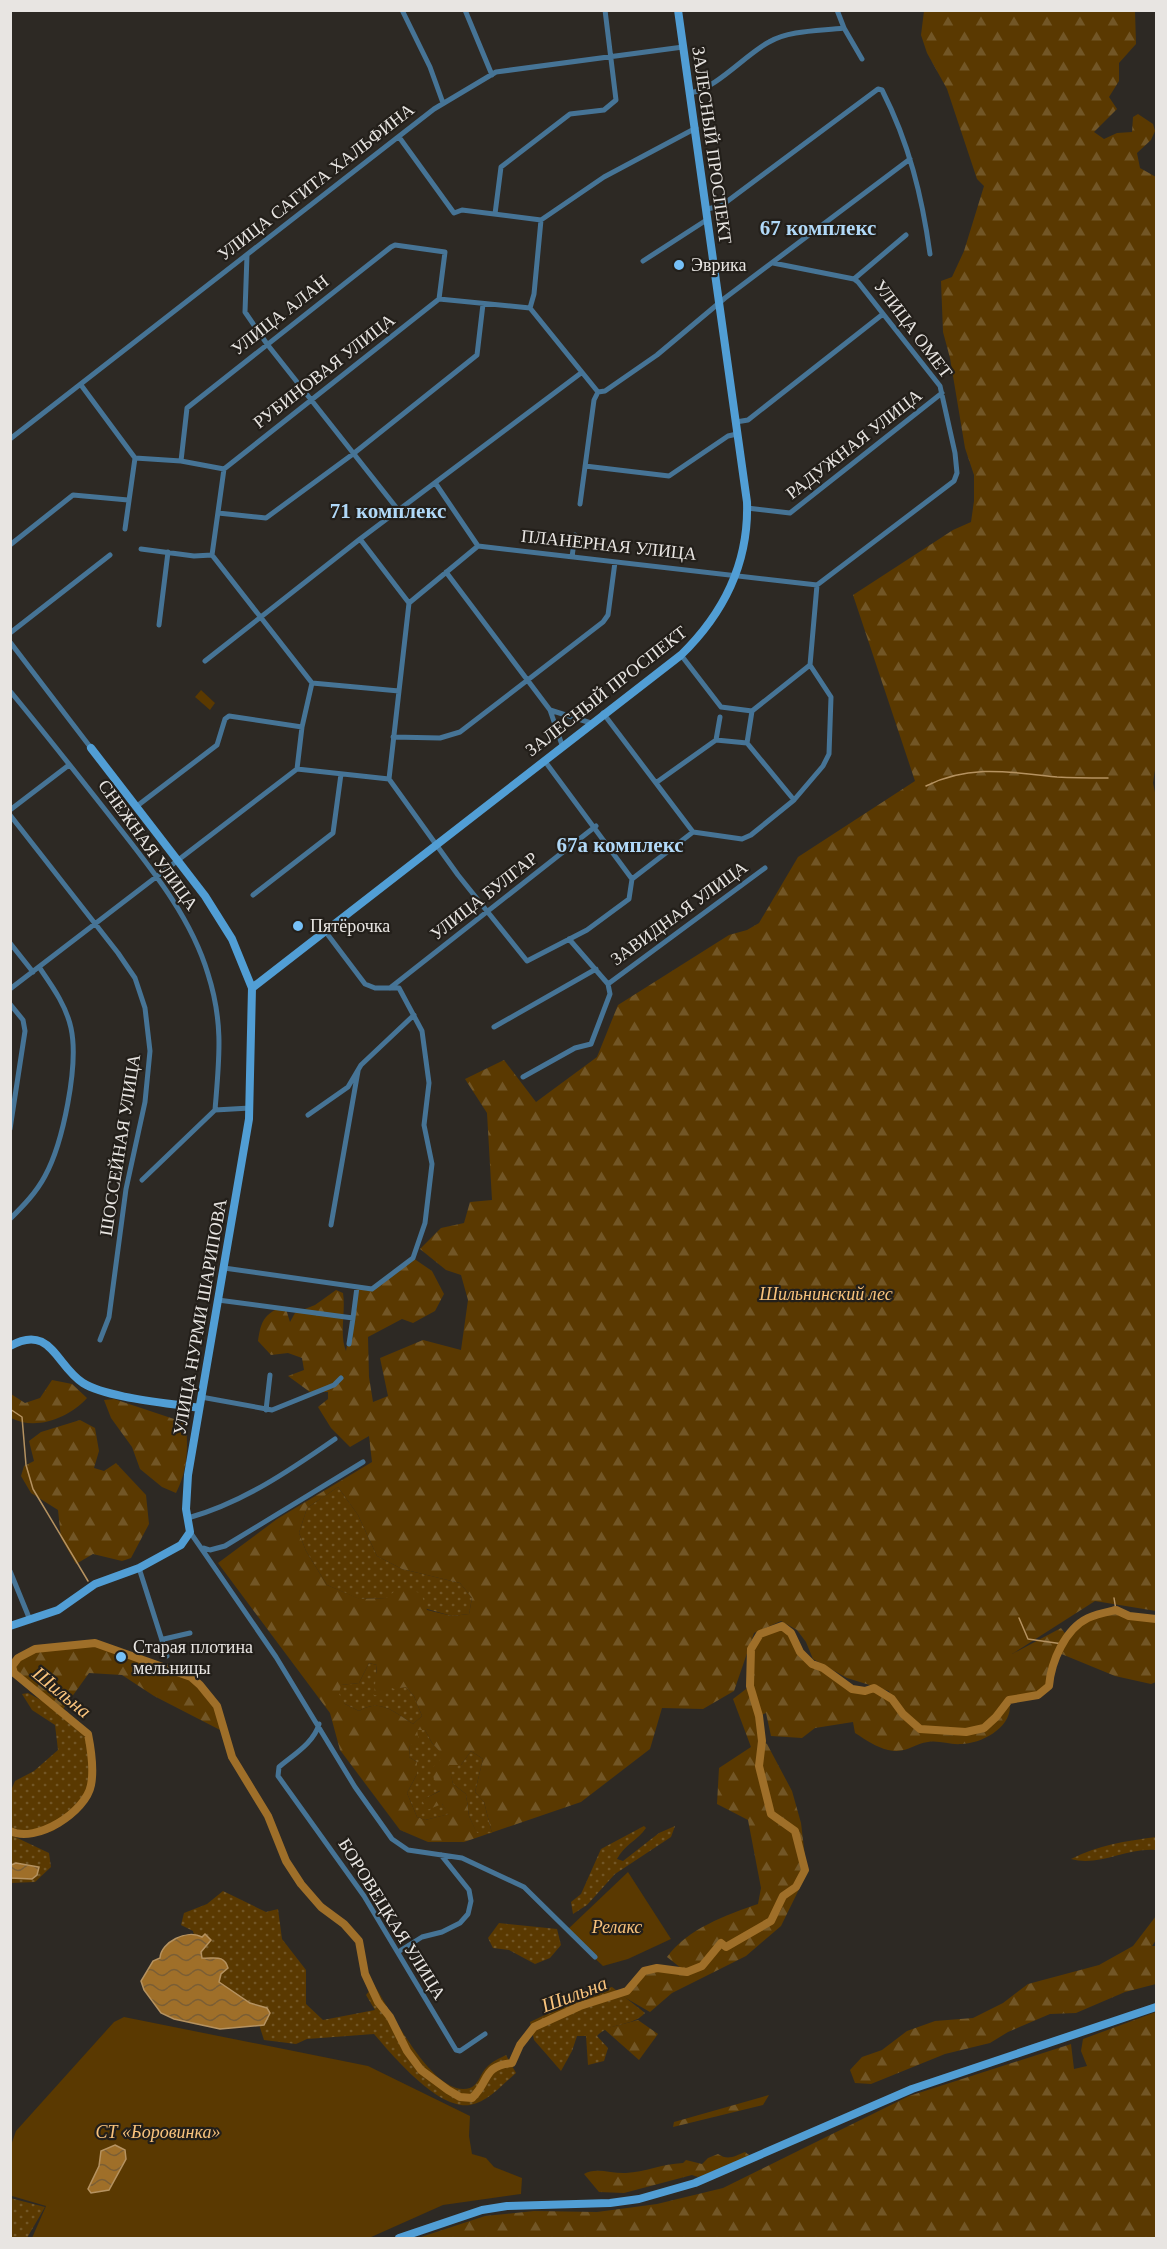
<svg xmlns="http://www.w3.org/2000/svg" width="1167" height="2249" font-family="'Times New Roman',serif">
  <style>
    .grass { fill: url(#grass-dots) }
    .forest { fill: url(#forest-firs); fill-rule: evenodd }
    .green { fill: #5a3901 }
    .water { fill: url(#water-waves); stroke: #b59260; stroke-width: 1.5 }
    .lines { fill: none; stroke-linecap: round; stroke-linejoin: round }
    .stream { stroke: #b59260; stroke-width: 1.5 }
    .river { stroke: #9f6f29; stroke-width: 8 }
    .street { stroke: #467496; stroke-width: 5 }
    .secondary { stroke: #519ed5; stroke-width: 8 }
    .poi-dot { fill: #76c0f7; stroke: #231f1a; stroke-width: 2 }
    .labels { text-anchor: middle; stroke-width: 4.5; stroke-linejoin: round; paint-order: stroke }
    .street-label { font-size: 18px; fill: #e8e5e2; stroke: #231f1a }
    .poi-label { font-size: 18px; fill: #e8e5e2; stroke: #231f1a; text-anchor: start }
    .park-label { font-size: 18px; font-style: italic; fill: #f9c37d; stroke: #231f1a }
    .water-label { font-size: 20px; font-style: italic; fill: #fac47d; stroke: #231f1a }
    .quarter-label { font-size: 21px; font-weight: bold; fill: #b1d9f8; stroke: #231f1a }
  </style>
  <defs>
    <pattern id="grass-dots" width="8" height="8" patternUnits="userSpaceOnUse" patternTransform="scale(1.5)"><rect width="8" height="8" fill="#5a3901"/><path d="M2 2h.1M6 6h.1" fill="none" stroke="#725626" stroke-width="1.8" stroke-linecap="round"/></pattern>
    <pattern id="forest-firs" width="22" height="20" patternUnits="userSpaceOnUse" patternTransform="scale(1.5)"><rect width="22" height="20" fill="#5a3901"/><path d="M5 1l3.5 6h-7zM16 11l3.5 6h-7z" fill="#725626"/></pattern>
    <pattern id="water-waves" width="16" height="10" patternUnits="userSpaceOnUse" patternTransform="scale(1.5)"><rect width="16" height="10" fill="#9f6f29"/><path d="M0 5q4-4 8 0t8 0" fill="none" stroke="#7b5e34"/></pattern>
  </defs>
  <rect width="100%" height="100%" fill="#2d2924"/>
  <path class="grass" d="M338,1487L358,1515L377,1556L402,1569L460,1583L472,1598L469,1614L452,1616L388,1598L359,1599L327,1585L306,1551L299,1533L307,1508Z
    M369,1663L377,1665L376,1673C386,1684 391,1689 406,1687L414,1696L422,1716L413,1724C394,1712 381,1698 359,1711L345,1704L338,1695L340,1685L359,1683Z
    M28,1693L61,1711H67L90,1744L95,1779L80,1810L53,1831L33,1836L11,1834L10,1793L15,1781L34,1771L58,1750L55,1725L32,1710L22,1694Z
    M417,1730H425L432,1743L445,1756L441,1790L423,1800L442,1804L450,1814L425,1820L417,1817L407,1793L417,1774V1762L409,1757L410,1745Z
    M471,1751L483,1759L475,1792L484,1802L492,1833L477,1834L469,1816L466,1794L453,1784L448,1764L461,1765Z
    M644,1826L646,1828C638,1840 624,1845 617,1859L623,1861L659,1833L675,1826L671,1837L615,1874L587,1905L573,1914L571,1902L581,1894L601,1849Z
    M11,1835L49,1853L51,1867L35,1882L11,1883Z
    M1156,1837V1850C1128,1847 1099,1867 1071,1859C1098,1845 1126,1841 1156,1837Z
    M223,1891L266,1912L278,1909L282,1939L306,1970V2004L323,2020L375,2010L366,1995L374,1985C390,2009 434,2100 470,2088C479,2085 480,2073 487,2067C491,2062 500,2058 506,2055L516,2073C503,2084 488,2102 470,2105C438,2110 393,2056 374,2034L307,2039L296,2044L264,2040L255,2012C219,1988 202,1975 193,1931L181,1925L184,1913L207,1904Z
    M499,1923L557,1929L561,1945L550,1958L535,1964L509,1950L493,1948L488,1938Z
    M612,1987L645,2013C632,2027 610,2022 597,2036L608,2048L604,2061L588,2065L586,2036H577L572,2051L561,2071L534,2040L530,2022L595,1991Z
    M10,2198L45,2207L27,2238H11Z"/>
  <path class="forest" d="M924,11H1135L1136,44L1119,63V81L1109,97L1117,109L1094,132L1104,139L1117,133L1132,132L1133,117L1138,114L1153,124L1155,131L1151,140L1137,153L1140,168L1156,177V763L1153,783L1156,797V1611L1095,1601L1012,1654L1061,1628L1067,1636L1087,1618L1116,1610L1129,1616L1156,1619V1682L1151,1684L1115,1676L1059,1653L1051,1668L1049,1686L1038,1695L1009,1700C1016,1725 983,1744 961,1744C950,1745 939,1740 928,1742C913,1744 907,1754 888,1750C876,1747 866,1740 855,1733L853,1722L815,1728L802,1738L771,1736L766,1713L759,1716L762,1741L767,1744L792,1791L801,1823L807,1873L781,1926L746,1956L672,1993L650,2012L617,1993C635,1989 635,1975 647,1970C659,1966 673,1972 686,1972L667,1957C687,1929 726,1915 758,1904L761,1888L748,1820L717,1804L719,1768L751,1747L733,1699L750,1686C751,1649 745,1640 782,1626L791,1633L800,1652L812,1664L823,1668L852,1689L865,1691L874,1688L892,1698L889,1691L847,1678L813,1659L806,1642L797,1630L781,1621L754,1633L734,1691L703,1709L662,1708L650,1749L581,1802L464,1842H428L400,1830L340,1750L330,1713L218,1563L277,1519L372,1462L369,1436L350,1447L331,1428L318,1407L328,1399V1392H310L288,1376L304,1370L302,1358L288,1353L271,1355L258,1341C261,1321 264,1313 285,1306L290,1322L295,1313L315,1305L336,1290L343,1293C346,1312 339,1334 346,1351L357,1287L372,1289L413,1258L432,1271L444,1294L435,1311L413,1323L402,1319L368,1337L369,1377L373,1402L388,1396L380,1358L423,1340L461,1350L468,1300L461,1275L446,1270L420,1249L441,1228L464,1223L470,1202L492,1200L487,1113L465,1079L504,1060L536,1102L597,1057L618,1005L729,935L747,930L759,923L798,857L915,781L853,595L953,530L971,522L974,501V475L965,448L950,358L943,332L941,281L952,277L964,251L984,186L977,179L947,89L927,53L921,35ZM338,1487L358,1515L377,1556L402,1569L460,1583L472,1598L469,1614L452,1616L427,1610L421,1593L398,1588L387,1598L360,1599L327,1585L306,1551L299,1533L307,1508ZM369,1663L377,1665L374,1695L383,1696L387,1685L394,1689L406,1687L414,1696L422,1716L413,1724C394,1712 381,1698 359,1711L345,1704L339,1694L341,1685L359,1683ZM417,1730H425L432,1743L444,1756L430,1770L440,1791L422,1800L427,1810L442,1804L449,1814L425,1820L417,1817L407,1793L417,1774V1762L409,1757L410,1745L419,1742ZM471,1751L483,1759L475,1792L484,1802L492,1833H477L469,1816L466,1794L453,1784L449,1765H461Z
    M52,1380L72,1384L87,1398C69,1418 36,1431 11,1418V1394L25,1403L40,1398Z
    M114,1399L186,1423C188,1448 188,1470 176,1493L162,1487L140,1469L132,1447L111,1418L104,1400Z
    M80,1420L95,1428L99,1451L94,1468L104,1471L116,1463L146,1495L149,1524L131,1558L122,1561L93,1554L76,1564L61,1538L58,1510L31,1493L21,1476L24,1466L34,1461L29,1441L41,1432Z
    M95,1643L191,1677L217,1706L224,1732L154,1696L122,1675L89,1673L61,1712L14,1673L12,1666C29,1642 68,1645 95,1643Z
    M1156,1916V1940L1152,1946H1156V1984L1125,1992L1076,2013L1050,2014L1008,2032L990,2043L945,2054L871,2084L855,2083L850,2070L862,2057L882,2050L907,2031L935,2021L973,2018L1003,2003L1028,1984L1099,1965L1133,1946Z
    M1156,2012V2238H418L485,2216L534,2211L597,2212L657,2204L723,2188L909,2096L1071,2044L1074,2069L1087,2066L1081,2051L1083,2039Z
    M638,2020L658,2034L639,2060L604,2029Z
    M769,2095L763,2105L673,2127L674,2122Z
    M745,2152L749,2155L748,2159L698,2177L692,2175L624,2193L599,2192L584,2174C595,2167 613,2174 626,2173C645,2172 662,2164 683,2163L686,2160L702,2164L708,2158L718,2154C728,2161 735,2156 745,2152Z"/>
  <path class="green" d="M201,690L215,703L210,710L195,697Z
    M628,1872L671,1939L628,1959L603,1966L566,1931Z
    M124,2017L368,2066L470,2116L469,2136L472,2154L486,2158L494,2167L522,2178L521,2194L443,2205L369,2238H32L46,2206L12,2196L10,2148L16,2131L114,2022Z"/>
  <path class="water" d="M16,1863L39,1867L37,1875L32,1879L11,1878V1865Z
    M205,1934L211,1940L201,1952L202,1958C214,1959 224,1954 228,1968L221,1974L219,1982L250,2003L267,2008L270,2013L264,2025L220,2029L174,2019L161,2013L144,1990L141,1981L153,1961L160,1958C161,1942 187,1929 202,1937Z
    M115,2145L125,2150L126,2159L109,2190L91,2193L88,2189L99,2166L101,2151Z"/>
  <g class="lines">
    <path class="stream" d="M926,786C969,764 1011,772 1057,777C1074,778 1091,778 1108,778
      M10,1409L22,1417L26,1465L33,1489L88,1581
      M1114,1598L1116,1610
      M1019,1618L1028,1639L1063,1644"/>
    <path class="river" d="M10,1831C36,1844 86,1812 91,1785C94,1770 91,1749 88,1734L14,1673L12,1666L18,1658L35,1649L95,1643L191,1677L200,1685L217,1706L232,1757L268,1816L286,1861L301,1884L321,1907L344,1924L359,1941L365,1974L378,2002L390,2017L407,2051L421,2070L448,2090L460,2097L472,2098C490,2081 482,2066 512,2063L520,2045L534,2027L580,2006L627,1991L644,1971L657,1968L687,1972L702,1966L721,1943L726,1947L771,1921L783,1896L796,1887L805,1870L795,1831L771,1814L759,1766L762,1741L759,1716L750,1686L751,1649L760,1634L782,1626L791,1633L800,1652L812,1664L823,1668L852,1689L865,1691L874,1688L892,1699L903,1714L920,1729L966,1732L984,1728L996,1717L1009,1700L1038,1695L1049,1686C1051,1662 1065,1629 1088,1618C1096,1614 1107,1612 1116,1610L1129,1616L1156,1619"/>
    <path class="street" d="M402,10L430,67L443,103
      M465,10L492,75
      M837,10L844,28
      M690,93C716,89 746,54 769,42C790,30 820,31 844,28L862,59
      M399,137L454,213L462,210L541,220
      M707,209L721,206L878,89L882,90C909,143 922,196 930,254
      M495,214L501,167L570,114L604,110L616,100L605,10
      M247,255L245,312L267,344L399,511
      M643,261L708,219
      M854,279L906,235
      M530,308L534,294L541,220L604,177L696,128
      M530,308L598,392
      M81,385L135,458
      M598,392L605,391L657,355L725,298L910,159
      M736,422L748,420L883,314
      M10,439L434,109L496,72L683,47
      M135,458L181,461L224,469
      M181,461L187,408L391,247L395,245L445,252L439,299
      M585,466L669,476L728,436L737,434
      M436,484L478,546
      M580,504L594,400L598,392
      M747,508L790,513L942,393
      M218,513L266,518L353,454L477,355L483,304
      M125,529L135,458
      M360,539L409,603
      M10,545L73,495L128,500
      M478,546L817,585L954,481L957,473L955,453L940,386L858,282L854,279L773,263
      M141,549L194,556L212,555
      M212,555L224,469L439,299L530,308
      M212,555L312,683
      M572,557L575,535
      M446,572L550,710L591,723
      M409,603L478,546
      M159,625L168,552
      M10,633L110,555
      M10,642L91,748
      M681,655L721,707L752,711L747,743L716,740L720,717
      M205,661L360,539L581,373
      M810,665L817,585
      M10,691C44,732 77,774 110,816C148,865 190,914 208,974C224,1024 219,1060 215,1110
      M550,710L562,745
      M752,711L810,665
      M603,713L693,832
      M393,737L440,738L460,732L603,622L608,615L615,562
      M747,743L794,800
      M544,760L632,879
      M297,769L302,727L312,683L399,691
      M389,779L458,875L527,961L587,930L629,899L632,879L693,832L742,839L751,835L794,800L823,766L829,754L831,697L810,665
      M389,779L409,603
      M657,782L716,740
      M137,806L217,745L225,719L229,716L302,727
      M10,810L69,765
      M10,815L118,953L135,978L145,1008L150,1051L145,1102L126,1189L109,1317L100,1340
      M253,895L333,833L341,774
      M10,943L33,972
      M608,984L765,868
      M390,988L596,826
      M10,989L297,769L389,779
      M10,1004L23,1020L25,1031L10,1129
      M494,1027L596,969
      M523,1077L575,1048L591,1044L610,994L608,984L569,939
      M308,1115L348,1087L361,1065L414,1015
      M142,1180L215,1110L250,1108
      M10,1219C23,1206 36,1193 45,1176C63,1143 79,1065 71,1028C66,1005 52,986 39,967
      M331,1225L358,1071
      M224,1268L372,1289L413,1258L425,1223L432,1164L424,1125L429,1083L422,1031L399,988H375L365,984L325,931
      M218,1300L353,1318L357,1287
      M349,1344L353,1318
      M201,1397L272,1410L334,1385L341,1378
      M266,1410L270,1375
      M188,1518C242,1503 289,1471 335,1439
      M190,1532L276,1657L355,1787L392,1839L408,1850L462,1858L524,1887L595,1957
      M204,1548L210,1550L225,1546L363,1462
      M139,1568L167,1656
      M10,1571L30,1620
      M164,1639L190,1633
      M319,1724C314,1743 293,1755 279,1767L278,1776L364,1896L456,2050L460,2051L485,2034
      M398,1952L422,1937L442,1932L460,1923L468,1914L471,1901L469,1890L441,1855"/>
    <path class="secondary" d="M252,988L681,655C724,613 749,563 747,502L678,10
      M10,1346C51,1323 56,1366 83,1383C107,1398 169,1403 199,1408
      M10,1626L58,1610L95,1584L139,1568L181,1545L190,1532L186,1509L188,1475L249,1119L252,988L232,939L205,896L91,748
      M399,2238L482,2210L507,2206L610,2203L639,2199L695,2183L912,2089L1156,2007"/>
  </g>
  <g class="poi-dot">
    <circle cx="679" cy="265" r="6"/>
    <circle cx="298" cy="926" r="6"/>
    <circle cx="121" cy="1657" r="6"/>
  </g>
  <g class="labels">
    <g class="street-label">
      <text transform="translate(712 145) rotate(82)" y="6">ЗАЛЕСНЫЙ ПРОСПЕКТ</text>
      <text transform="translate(316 182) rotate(-38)" y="6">УЛИЦА САГИТА ХАЛЬФИНА</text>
      <text transform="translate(280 315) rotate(-38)" y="6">УЛИЦА АЛАН</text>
      <text transform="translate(913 329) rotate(53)" y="6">УЛИЦА ОМЕТ</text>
      <text transform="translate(324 371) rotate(-38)" y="6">РУБИНОВАЯ УЛИЦА</text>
      <text transform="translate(854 444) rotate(-38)" y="6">РАДУЖНАЯ УЛИЦА</text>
      <text transform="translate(609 545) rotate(6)" y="6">ПЛАНЕРНАЯ УЛИЦА</text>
      <text transform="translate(606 691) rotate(-38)" y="6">ЗАЛЕСНЫЙ ПРОСПЕКТ</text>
      <text transform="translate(148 845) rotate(54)" y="6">СНЕЖНАЯ УЛИЦА</text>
      <text transform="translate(484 896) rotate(-38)" y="6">УЛИЦА БУЛГАР</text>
      <text transform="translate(679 913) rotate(-36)" y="6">ЗАВИДНАЯ УЛИЦА</text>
      <text transform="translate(120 1145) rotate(-81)" y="6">ШОССЕЙНАЯ УЛИЦА</text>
      <text transform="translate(200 1317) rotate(-80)" y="6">УЛИЦА НУРМИ ШАРИПОВА</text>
      <text transform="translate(392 1919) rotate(58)" y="6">БОРОВЕЦКАЯ УЛИЦА</text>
    </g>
    <g class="poi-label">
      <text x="691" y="271">Эврика</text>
      <text x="310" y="932">Пятёрочка</text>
      <text x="133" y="1653">Старая плотина<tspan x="133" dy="21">мельницы</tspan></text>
    </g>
    <g class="park-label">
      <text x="826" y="1300">Шильнинский лес</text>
      <text x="617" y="1933">Релакс</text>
      <text x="158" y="2138">СТ «Боровинка»</text>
    </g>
    <g class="water-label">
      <text transform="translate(62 1692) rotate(39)" y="7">Шильна</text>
      <text transform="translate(574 1994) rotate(-21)" y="7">Шильна</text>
    </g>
    <g class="quarter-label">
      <text x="818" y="235">67 комплекс</text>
      <text x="388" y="518">71 комплекс</text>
      <text x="620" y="852">67а комплекс</text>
    </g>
  </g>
  <rect width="1167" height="2249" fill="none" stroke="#e8e5e2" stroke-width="24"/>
</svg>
